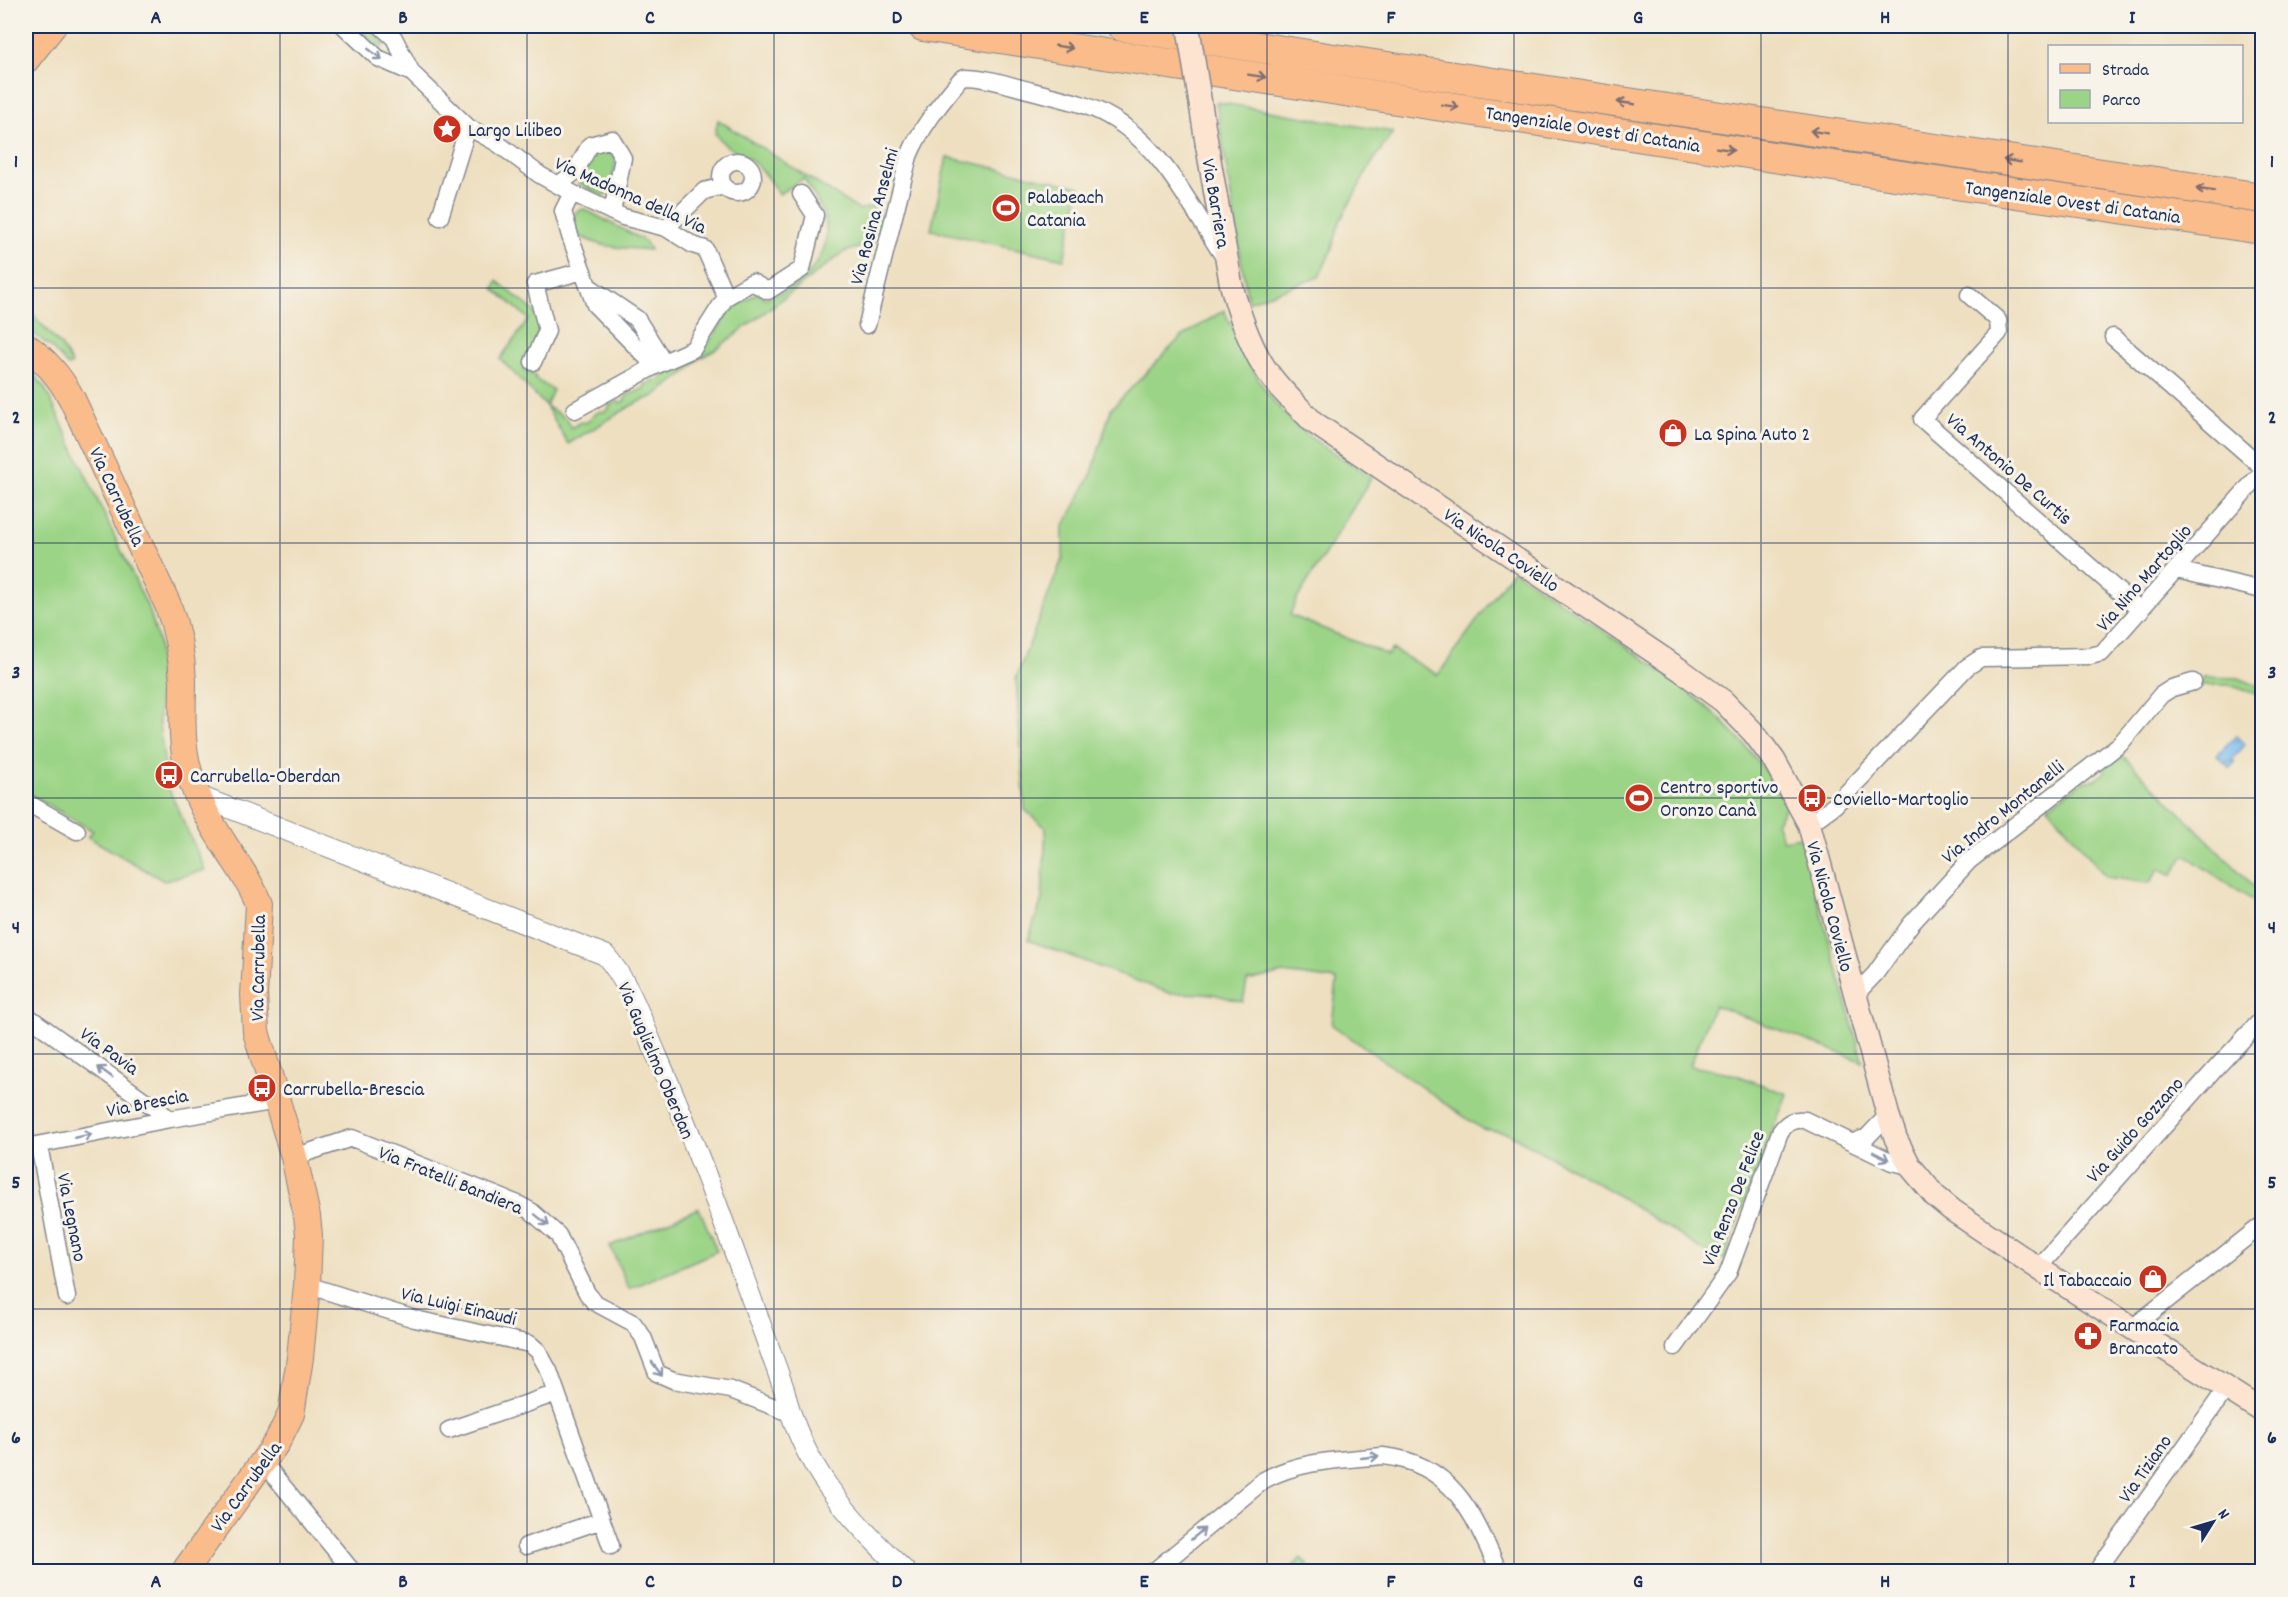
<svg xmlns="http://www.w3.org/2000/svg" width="2288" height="1597" font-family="Dekko,sans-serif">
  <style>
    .green { fill: #9bd486; stroke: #5b8272; stroke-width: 1.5 }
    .water { fill: url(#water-ripples); stroke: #4a75a6; stroke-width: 1.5 }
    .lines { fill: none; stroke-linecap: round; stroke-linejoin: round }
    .minor-casing { stroke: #84878f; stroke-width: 19 }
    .tertiary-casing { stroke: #84878f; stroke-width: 22 }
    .secondary-casing { stroke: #84878f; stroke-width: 25 }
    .primary-casing { stroke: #84878f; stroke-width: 28 }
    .motorway-casing { stroke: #84878f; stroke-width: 32 }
    .minor { stroke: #fff; stroke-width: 16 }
    .tertiary { stroke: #fff; stroke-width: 20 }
    .secondary { stroke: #fde4d1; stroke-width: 22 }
    .primary { stroke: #fabc8b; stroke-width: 26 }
    .motorway { stroke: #fabc8b; stroke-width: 30 }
    .secondary-bridge-casing { stroke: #84878f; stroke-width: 25; stroke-linecap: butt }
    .secondary-bridge { stroke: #fde4d1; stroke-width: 22 }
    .oneway { stroke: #7f6e72 }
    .oneway2 { stroke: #8d97ae }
    .grid { fill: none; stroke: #1b2f5e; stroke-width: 1.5; stroke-opacity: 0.55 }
    .labels { text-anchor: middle; stroke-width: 6; stroke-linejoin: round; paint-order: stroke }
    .street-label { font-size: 20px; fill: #1b2f5e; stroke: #f7f3e8 }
    .poi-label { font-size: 20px; fill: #1b2f5e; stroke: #f7f3e8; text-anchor: start }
    .neatline { fill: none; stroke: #1b2f5e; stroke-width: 2 }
    .grid-label { font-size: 20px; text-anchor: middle; font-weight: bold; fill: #1b2f5e }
  </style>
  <defs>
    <pattern id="water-ripples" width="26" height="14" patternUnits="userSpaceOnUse" patternTransform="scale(1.5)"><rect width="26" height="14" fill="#79bbef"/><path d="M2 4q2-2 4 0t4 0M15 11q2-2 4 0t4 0" fill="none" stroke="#6298c5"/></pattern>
  </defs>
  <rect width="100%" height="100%" fill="#f7f3e8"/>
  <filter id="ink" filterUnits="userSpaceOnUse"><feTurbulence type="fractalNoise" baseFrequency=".0167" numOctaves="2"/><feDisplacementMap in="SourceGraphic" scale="12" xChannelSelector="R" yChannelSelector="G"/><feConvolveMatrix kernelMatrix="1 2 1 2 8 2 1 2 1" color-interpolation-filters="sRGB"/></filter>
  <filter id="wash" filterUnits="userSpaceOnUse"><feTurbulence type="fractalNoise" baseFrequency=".008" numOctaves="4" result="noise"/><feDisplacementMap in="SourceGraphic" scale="24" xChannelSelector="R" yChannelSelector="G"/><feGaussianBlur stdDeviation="1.35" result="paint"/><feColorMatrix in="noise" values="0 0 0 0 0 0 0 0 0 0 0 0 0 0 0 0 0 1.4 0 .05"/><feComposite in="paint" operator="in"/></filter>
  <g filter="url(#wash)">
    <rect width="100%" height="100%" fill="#eedfc0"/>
    <path class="green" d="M355,26H367L385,44L382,47L376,46Z
      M1216,102L1393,132L1370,166L1340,221L1332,249L1319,277L1248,302Z
      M718,120L859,210L878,205L884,230L874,243L844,252L715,350L697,360L689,370L654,396L634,404L568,444L546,406L500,359L529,319L494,289L497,281L534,311L540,327L524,370L536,377L535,379L553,390L546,406L567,419L571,428L581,422L585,423L590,420L592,416L600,411L604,412L609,409V406L618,401L621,403L625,400L626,396L643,389L645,385L654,380L657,381L664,375L681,368L682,364L697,360L730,311L757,293L765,298C801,289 836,256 824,216C820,203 810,190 804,178L779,194C770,182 763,170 752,161C738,149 726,151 715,133Z
      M610,150L616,159L610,192L602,196L579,183L593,153Z
      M947,157L1080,187L1064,259L931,230Z
      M584,209L645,241L650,250C624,248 599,248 576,234L572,218L577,211Z
      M26,307L62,347L72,364L68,366L50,346L26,328Z
      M1224,310C1242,350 1259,390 1291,421C1314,443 1345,459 1372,477L1297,599L1290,615L1388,655L1392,649L1438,675L1513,570C1546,592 1579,614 1612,637C1680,682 1749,731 1786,807L1776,823L1783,840L1800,837L1863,1062L1714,1005L1690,1066L1730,1073L1787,1094L1733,1231L1726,1258L1718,1260L1609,1190L1508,1133L1482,1129L1332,1025L1337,980L1283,973L1247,981L1243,1002L1213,994L1169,993L1028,940L1042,899L1046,828L1025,810L1016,678L1063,557V528L1092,473L1111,409L1180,338Z
      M26,367L34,374L46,390L150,612L159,643V725L168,787L205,870L164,881L88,837L93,831L26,792Z
      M2202,677L2239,678L2262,688V696L2229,685H2202Z
      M2120,753L2262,894L2255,902L2185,855L2172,875L2159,868L2150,883L2106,877L2048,806L2084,781L2095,780L2105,772L2106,764Z
      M699,1208L717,1251L629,1289L610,1246Z
      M1301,1558L1313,1571H1289Z"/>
    <path class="water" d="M2236,736L2245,745L2232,759L2235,762L2230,768L2217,756Z"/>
  </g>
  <g filter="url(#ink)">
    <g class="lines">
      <g class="minor-casing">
        <path id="minor" d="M344,26L378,58L412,73
          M381,26L394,38L412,73L468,127L497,143L540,175L572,193L623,217L666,228L693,245L705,249L726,297
          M721 177a16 16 0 1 1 32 0a16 16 0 1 1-32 0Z
          M558,185L575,172L590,145L612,139L623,158L612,212
          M572,193L563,211L570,236L595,305L655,366L693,349L726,297L752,282L768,291L802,269L815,215L801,194
          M440,217L468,127
          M666,228L704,191L724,186
          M588,286L637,319L664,362
          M1969,295L1998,320L1999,333L1922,419L2141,611
          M867,325L909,156C921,127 940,104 960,80L965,77C987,77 1011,86 1032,91C1058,98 1087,103 1110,117C1163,147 1191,208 1224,257
          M2113,337L2262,467
          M533,362L547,331L535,284L583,271
          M575,410L655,366
          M2177,570L2262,590
          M26,802L77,831
          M1809,824L1835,805L1967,667L1981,658L2090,656L2102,653L2262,472
          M1855,995L1875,974L1911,924L1969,861L2120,744L2161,695L2172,688L2193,682
          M26,1015L170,1119
          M1854,1142L1867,1137L1888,1115
          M39,1145L67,1297
          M26,1147L170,1119L277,1101
          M294,1157L352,1138L518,1204L531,1211L558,1235L587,1293L594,1302L633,1323L643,1337L657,1373L673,1380L731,1390L790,1413
          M2038,1268L2217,1067L2262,1019
          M307,1285L415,1319L530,1344L538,1351L549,1371L611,1546
          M2132,1328L2262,1225
          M1675,1347L1728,1273L1780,1132C1787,1122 1793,1119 1805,1120L1892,1162L1910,1166
          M449,1430L557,1393
          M264,1463L353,1572
          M526,1546L602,1520
          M1153,1572L1264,1480C1300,1460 1342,1460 1383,1456C1453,1463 1474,1515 1499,1572
          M2096,1572L2226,1389"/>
      </g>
      <g class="tertiary-casing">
        <path id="tertiary" d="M196,795L605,955C630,983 642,1022 657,1056C705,1164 743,1277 784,1389C802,1467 849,1519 906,1572"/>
      </g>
      <g class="secondary-casing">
        <path id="secondary" d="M1207,145L1231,284C1239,314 1250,348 1269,374C1281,391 1298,406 1313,422L1682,671L1723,701L1753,732L1774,760L1809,824L1888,1115L1896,1139L1910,1166L1935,1196L1952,1210L2038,1268L2262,1411"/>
      </g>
      <g class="primary-casing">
        <path id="primary" d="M26,60L53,26
          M26,346C46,360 60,377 72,399L168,605C177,630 182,654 183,681C183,711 180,742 189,772C197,801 213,827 230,853C241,870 252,885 259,904L254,995L256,1032L294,1157L307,1216L309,1235L307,1285L300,1358L291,1414L277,1442L184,1572"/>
      </g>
      <g class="motorway-casing">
        <path id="motorway" d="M923,26L1806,162L2262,229
          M1122,26L1334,59L2262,198"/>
      </g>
      <use href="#minor" class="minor"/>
      <use href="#tertiary" class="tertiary"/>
      <use href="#secondary" class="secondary"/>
      <use href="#primary" class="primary"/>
      <use href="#motorway" class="motorway"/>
      <g class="secondary-bridge-casing">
        <path id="secondary-bridge" d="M1188,26L1207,145"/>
      </g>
      <use href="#secondary-bridge" class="secondary-bridge"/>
    </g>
    <defs><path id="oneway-shaft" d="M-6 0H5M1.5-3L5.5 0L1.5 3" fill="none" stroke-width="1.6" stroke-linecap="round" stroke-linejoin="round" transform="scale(1.5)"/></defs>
    <g class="oneway">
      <use href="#oneway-shaft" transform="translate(1064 47) rotate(9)"/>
      <use href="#oneway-shaft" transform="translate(1257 76) rotate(9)"/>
      <use href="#oneway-shaft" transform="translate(1626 103) rotate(-172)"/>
      <use href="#oneway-shaft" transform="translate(1450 106) rotate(9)"/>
      <use href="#oneway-shaft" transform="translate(1819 132) rotate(-171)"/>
      <use href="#oneway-shaft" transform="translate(1725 149) rotate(9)"/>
      <use href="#oneway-shaft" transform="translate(2012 161) rotate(-171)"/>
      <use href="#oneway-shaft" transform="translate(2205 190) rotate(-172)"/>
    </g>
    <g class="oneway2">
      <use href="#oneway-shaft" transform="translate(375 54) rotate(38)"/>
      <use href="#oneway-shaft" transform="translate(105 1072) rotate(-144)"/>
      <use href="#oneway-shaft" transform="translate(83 1136) rotate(-11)"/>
      <use href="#oneway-shaft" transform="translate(1881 1156) rotate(28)"/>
      <use href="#oneway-shaft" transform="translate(542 1220) rotate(39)"/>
      <use href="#oneway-shaft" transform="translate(657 1369) rotate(54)"/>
      <use href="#oneway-shaft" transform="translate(1370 1457) rotate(-6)"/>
      <use href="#oneway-shaft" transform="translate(1198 1534) rotate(-40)"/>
    </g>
  </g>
  <path class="grid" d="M280,26V1572M527,26V1572M774,26V1572M1021,26V1572M1267,26V1572M1514,26V1572M1761,26V1572M2008,26V1572M26,288H2262M26,543H2262M26,798H2262M26,1054H2262M26,1309H2262"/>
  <defs>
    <g id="sight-disc" transform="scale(1.5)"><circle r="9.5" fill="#c8321e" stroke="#f7f3e8"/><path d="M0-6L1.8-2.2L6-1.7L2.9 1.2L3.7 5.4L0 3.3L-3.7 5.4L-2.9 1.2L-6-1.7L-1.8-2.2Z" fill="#fff"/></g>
    <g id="stadium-disc" transform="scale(1.5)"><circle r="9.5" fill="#c8321e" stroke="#f7f3e8"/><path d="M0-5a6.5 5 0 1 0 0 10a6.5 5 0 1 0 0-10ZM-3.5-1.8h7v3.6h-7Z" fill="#fff"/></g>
    <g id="shop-disc" transform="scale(1.5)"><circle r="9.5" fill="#c8321e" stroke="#f7f3e8"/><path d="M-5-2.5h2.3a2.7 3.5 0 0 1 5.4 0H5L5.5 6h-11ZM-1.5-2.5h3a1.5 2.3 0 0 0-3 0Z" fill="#fff"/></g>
    <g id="bus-disc" transform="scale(1.5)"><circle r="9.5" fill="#c8321e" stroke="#f7f3e8"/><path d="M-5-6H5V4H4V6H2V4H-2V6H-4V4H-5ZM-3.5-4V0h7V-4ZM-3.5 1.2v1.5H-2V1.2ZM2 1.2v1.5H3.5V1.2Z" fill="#fff"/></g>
    <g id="pharmacy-disc" transform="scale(1.5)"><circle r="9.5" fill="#c8321e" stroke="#f7f3e8"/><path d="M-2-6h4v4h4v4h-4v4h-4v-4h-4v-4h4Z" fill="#fff"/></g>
  </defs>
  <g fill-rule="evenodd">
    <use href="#sight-disc" x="447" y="129"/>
    <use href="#stadium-disc" x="1006" y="208"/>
    <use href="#shop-disc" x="1673" y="433"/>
    <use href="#bus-disc" x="169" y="775"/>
    <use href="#stadium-disc" x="1639" y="798"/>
    <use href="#bus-disc" x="1812" y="798"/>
    <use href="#bus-disc" x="262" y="1088"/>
    <use href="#shop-disc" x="2153" y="1279"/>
    <use href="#pharmacy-disc" x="2088" y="1336"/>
  </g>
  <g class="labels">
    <g class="street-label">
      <text transform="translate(1593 128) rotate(9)" y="7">Tangenziale Ovest di Catania</text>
      <text transform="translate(631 194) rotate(24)" y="7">Via Madonna della Via</text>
      <text transform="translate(2073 201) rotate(8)" y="7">Tangenziale Ovest di Catania</text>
      <text transform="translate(1217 203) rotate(80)" y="7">Via Barriera</text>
      <text transform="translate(873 216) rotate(-75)" y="7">Via Rosina Anselmi</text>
      <text transform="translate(2010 468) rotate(41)" y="7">Via Antonio De Curtis</text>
      <text transform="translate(118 496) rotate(65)" y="7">Via Carrubella</text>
      <text transform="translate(1502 549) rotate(34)" y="7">Via Nicola Coviello</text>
      <text transform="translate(2143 577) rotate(-49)" y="7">Via Nino Martoglio</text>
      <text transform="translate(2002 811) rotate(-39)" y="7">Via Indro Montanelli</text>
      <text transform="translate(1831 906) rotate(75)" y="7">Via Nicola Coviello</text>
      <text transform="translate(257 968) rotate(-89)" y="7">Via Carrubella</text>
      <text transform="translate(110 1050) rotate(36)" y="7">Via Pavia</text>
      <text transform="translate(657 1060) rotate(67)" y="7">Via Guglielmo Oberdan</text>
      <text transform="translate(147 1102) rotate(-11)" y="7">Via Brescia</text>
      <text transform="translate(2134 1129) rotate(-48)" y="7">Via Guido Gozzano</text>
      <text transform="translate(451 1179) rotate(22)" y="7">Via Fratelli Bandiera</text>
      <text transform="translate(1732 1198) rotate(-69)" y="7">Via Renzo De Felice</text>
      <text transform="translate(73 1217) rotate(79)" y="7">Via Legnano</text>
      <text transform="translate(459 1305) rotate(13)" y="7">Via Luigi Einaudi</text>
      <text transform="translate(2144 1468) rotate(-55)" y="7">Via Tiziano</text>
      <text transform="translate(245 1486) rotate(-54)" y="7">Via Carrubella</text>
    </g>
    <g class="poi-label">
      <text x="468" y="136">Largo Lilibeo</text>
      <text x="1027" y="203">Palabeach<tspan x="1027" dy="23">Catania</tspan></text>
      <text x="1694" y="440">La Spina Auto 2</text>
      <text x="190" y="782">Carrubella-Oberdan</text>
      <text x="1660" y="793">Centro sportivo<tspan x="1660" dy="23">Oronzo Canà</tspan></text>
      <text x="1833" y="805">Coviello-Martoglio</text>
      <text x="283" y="1095">Carrubella-Brescia</text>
      <text x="2132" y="1286" text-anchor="end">Il Tabaccaio</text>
      <text x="2109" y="1331">Farmacia<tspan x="2109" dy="23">Brancato</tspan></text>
    </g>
  </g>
  <rect width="2288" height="1597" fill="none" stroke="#f7f3e8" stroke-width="66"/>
  <rect x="2048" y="45" width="195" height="78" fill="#f7f3e8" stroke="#9fa5b1" stroke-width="1.5"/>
  <rect x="2060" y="64" width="30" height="9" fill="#fabc8b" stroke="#9fa5b1" stroke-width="1.5"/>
  <text x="2102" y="75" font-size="18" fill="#1b2f5e">Strada</text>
  <rect x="2060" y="90" width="30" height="18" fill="#9bd486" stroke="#9fa5b1" stroke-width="1.5"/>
  <text x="2102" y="105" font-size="18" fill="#1b2f5e">Parco</text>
  <g transform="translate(2213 1522) rotate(53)" stroke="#f7f3e8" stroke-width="4.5" paint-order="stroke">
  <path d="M0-4.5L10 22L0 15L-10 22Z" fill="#1b2f5e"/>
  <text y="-9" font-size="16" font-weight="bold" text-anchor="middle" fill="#1b2f5e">N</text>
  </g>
  <rect x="33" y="33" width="2222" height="1531" class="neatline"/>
  <g class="grid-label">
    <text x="156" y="23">A</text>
    <text x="403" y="23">B</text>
    <text x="650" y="23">C</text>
    <text x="897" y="23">D</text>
    <text x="1144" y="23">E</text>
    <text x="1391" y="23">F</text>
    <text x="1638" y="23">G</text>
    <text x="1885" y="23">H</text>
    <text x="2132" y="23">I</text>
    <text x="16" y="167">1</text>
    <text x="2272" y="167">1</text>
    <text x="16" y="423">2</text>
    <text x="2272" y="423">2</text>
    <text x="16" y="678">3</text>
    <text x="2272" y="678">3</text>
    <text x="16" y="933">4</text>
    <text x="2272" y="933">4</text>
    <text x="16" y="1188">5</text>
    <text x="2272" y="1188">5</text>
    <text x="16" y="1443">6</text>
    <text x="2272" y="1443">6</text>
    <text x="156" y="1587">A</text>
    <text x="403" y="1587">B</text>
    <text x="650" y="1587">C</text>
    <text x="897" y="1587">D</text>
    <text x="1144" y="1587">E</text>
    <text x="1391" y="1587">F</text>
    <text x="1638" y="1587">G</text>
    <text x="1885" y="1587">H</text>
    <text x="2132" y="1587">I</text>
  </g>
</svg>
